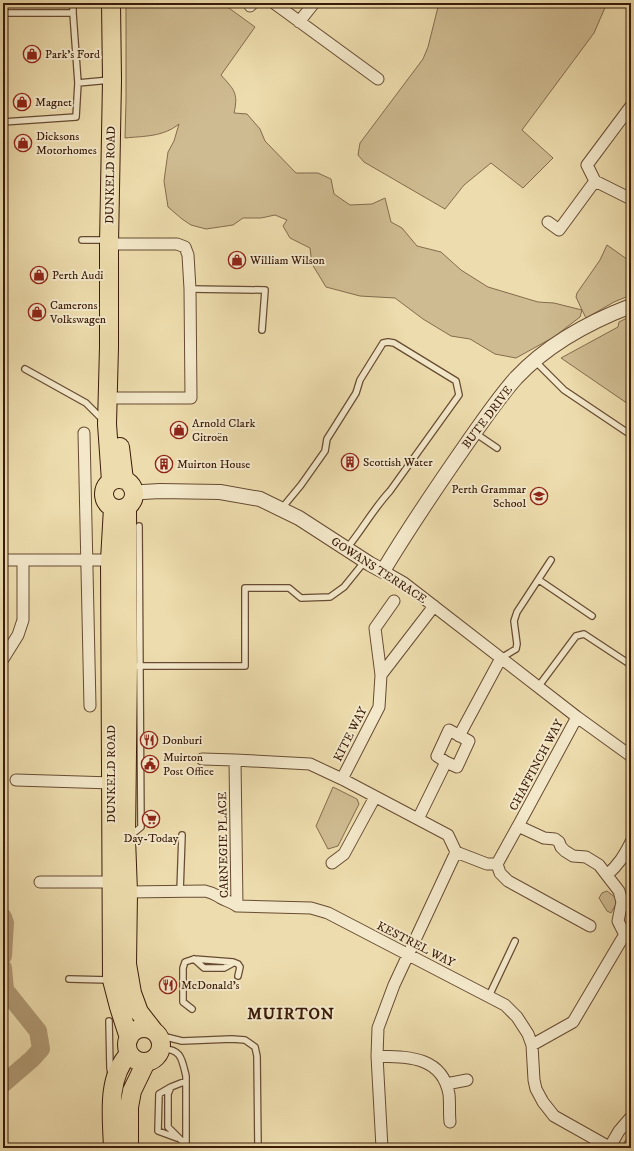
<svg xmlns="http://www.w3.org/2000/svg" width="634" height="1151" font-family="'IM FELL DW Pica',serif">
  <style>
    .green { fill: #cfbb91; stroke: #846b4d }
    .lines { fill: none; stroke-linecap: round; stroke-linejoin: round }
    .river { stroke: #b09a75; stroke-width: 18 }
    .service-casing { stroke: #674b32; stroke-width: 8 }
    .minor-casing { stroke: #674b32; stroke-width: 13 }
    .tertiary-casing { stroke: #674b32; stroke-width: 16 }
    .primary-casing { stroke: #3a1b09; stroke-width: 20 }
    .service { stroke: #f3e8ca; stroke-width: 5.5 }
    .minor { stroke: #f3e8ca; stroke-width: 11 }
    .tertiary { stroke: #f3e8ca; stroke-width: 14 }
    .primary { stroke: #eddcad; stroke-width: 18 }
    .labels { text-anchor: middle; stroke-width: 4; stroke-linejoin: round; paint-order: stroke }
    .poi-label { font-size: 12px; fill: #3a1b09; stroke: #f3e8ca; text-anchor: start }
    .street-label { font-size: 12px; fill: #3a1b09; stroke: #f3e8ca }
    .district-label { font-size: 16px; font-weight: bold; letter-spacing: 1px; fill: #3a1b09; stroke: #f3e8ca }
  </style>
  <rect width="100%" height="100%" fill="#eddcad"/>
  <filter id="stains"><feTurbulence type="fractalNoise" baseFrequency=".005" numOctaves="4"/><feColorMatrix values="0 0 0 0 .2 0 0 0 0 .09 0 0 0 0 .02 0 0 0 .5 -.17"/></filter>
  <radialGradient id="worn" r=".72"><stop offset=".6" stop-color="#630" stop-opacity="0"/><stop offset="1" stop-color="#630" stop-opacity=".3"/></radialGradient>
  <!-- green -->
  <path class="green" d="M126,3H222L255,27L221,75C233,89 239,92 234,113L247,114L260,129L265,141L296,173H318L331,179L334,194L350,205L372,204L385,198L391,222L402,228L417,246L441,252L461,270L488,287L538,302L554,303L582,310L576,297L577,293L600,260L607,245L631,262V295L614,302L586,318L582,310L580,317L554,337L516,358L495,354L470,339L451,336L423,319L395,298L360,296L326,287L312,264L310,248L290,238L283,226L287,220L275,215L261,218H243L233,225L206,229L191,225L182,219L168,207L164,181L168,152L174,141L179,124C163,137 144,136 125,138L126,101Z
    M439,3H607L594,33L522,130L553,158L523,188L491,163L464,185L445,209L364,162L358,155L360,143L423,59L428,47Z
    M631,316V406L561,358L618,327L619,322Z
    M333,787L357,799L359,804L338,846L328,849L316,826Z
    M607,891L616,898V904L611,913L607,911L599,898L602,893Z"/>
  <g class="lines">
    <!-- river -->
    <path class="river" d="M3,917L5,923L3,956
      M3,968L5,990L38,1031L41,1049L32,1059L3,1084"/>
    <defs>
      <path id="service" d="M73,13V3
        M78,83L110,80
        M3,122L76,117L78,83L73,13H4
        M82,240H106
        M190,289L265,290L262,330
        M537,360L539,365L564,390L631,435
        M25,369L86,403L103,420
        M475,433L497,448
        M282,508L301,485L325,451L327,439L356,393L360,380L383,343L388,342L394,343L456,381L459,395L390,491C374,508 362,530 347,548
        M539,580L592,616
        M501,658L516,649L517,644L514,621L517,612L551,560
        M130,666H245V588H289L301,598L330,597L344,587L365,561
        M538,687L576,636L584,634L631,665
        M130,836L141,827L139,526
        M180,892L182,835
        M194,959L204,968H224L233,963
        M69,979L109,980
        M489,996L515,941
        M192,1009L183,1002V968L185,962L194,959L233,962L238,964L240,967L238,976
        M109,1021L110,1068L111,1074
        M158,1035L182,1041L232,1039L245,1040L255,1047L257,1056L258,1148
        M161,1049C181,1048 182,1059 186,1076V1148
        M186,1081L171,1087L168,1094V1127L186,1145
        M171,1087L159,1094L158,1131L177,1138"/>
      <path id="minor" d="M274,3L378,79
        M250,6L253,3
        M299,22L314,3
        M631,106L587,165L595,181L631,199
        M548,222L559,230L595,181
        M109,244H177L185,247L188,255L190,289L191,398H115
        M84,433L90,706
        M3,560H110
        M383,571L404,583L577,717L631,756
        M3,659L18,635L23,620V560
        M381,675L375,628L394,601
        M459,736L501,658
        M202,759L235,760
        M342,779L379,707L381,675L434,606
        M16,780L112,783
        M418,819L446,762L437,756L449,730L469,741L457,767L446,762
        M518,826L577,717
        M456,852L487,864H497
        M332,863L344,854L375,797
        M607,875C619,864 624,856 631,842
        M40,882H111
        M128,892L205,891C214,893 214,894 221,898C226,901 232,902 237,906L311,908L328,913L505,1005L517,1017L528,1034L532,1045L534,1080L536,1089L543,1102L554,1116L611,1148
        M237,906L235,760L310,764L342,779L448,835L456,852L394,985L378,1028L377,1056L382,1148
        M590,926L508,881L500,873L497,864L518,826L544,838L555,839L559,842L561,847L565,851L573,856L586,857L599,865L619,891L622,902L618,921L626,937
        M532,1045L573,1022L622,939L631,936
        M377,1056C408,1057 442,1056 449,1094C450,1103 449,1113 450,1122
        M446,1084L467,1080
        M615,1148L612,1143L619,1131L631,1117
        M628,1148L631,1143"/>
      <path id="tertiary" d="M134,494L143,492L160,491L220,492L260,499L299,518L370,564L383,571C410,526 440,482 470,439C485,418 499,397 516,378C547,345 589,322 631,306"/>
      <path id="primary" d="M111,3L112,80L109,244V347L107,424L111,481
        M120,447L124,480
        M104 494a15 15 0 1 1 30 0a15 15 0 1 1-30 0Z
        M127,507L128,666L126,838L128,892L127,964L132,993L139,1012L153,1030
        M113,508L110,560L112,980L119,1007L129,1038
        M127 1045a17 17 0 1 1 34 0a17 17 0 1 1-34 0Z
        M113,1148C112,1118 106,1078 129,1054
        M129,1148V1107L132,1091L146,1062"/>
    </defs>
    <!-- service casing -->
    <use href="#service" class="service-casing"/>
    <!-- minor casing -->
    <use href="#minor" class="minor-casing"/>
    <!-- tertiary casing -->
    <use href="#tertiary" class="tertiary-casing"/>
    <!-- primary casing -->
    <use href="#primary" class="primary-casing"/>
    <!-- service -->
    <use href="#service" class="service"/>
    <!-- minor -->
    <use href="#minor" class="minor"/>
    <!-- tertiary -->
    <use href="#tertiary" class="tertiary"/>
    <!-- primary -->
    <use href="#primary" class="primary"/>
  </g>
  <!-- icons -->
  <defs>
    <symbol id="shop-ring" viewBox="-11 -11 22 22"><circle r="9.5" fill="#f3e8ca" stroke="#8f2418" stroke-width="1.5"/><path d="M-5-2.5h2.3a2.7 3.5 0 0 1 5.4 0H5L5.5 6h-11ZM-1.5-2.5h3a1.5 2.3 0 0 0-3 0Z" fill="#8f2418"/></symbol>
    <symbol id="building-ring" viewBox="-11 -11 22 22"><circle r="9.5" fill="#f3e8ca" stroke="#8f2418" stroke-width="1.5"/><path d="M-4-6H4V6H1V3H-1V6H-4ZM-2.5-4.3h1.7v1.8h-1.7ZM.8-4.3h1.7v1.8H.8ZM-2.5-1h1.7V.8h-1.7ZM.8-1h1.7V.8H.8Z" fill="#8f2418"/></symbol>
    <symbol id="school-ring" viewBox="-11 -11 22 22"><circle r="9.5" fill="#f3e8ca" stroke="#8f2418" stroke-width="1.5"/><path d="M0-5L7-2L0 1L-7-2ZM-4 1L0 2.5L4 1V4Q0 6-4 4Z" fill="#8f2418"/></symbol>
    <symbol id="restaurant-ring" viewBox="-11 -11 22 22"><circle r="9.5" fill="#f3e8ca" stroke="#8f2418" stroke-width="1.5"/><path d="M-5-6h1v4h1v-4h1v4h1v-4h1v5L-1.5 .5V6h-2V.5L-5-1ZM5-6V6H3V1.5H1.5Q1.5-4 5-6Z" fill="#8f2418"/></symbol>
    <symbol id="civic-ring" viewBox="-11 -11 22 22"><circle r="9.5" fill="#f3e8ca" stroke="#8f2418" stroke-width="1.5"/><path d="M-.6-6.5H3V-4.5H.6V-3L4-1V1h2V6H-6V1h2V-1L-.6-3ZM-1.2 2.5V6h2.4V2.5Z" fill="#8f2418"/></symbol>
    <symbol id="supermarket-ring" viewBox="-11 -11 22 22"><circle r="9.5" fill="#f3e8ca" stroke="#8f2418" stroke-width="1.5"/><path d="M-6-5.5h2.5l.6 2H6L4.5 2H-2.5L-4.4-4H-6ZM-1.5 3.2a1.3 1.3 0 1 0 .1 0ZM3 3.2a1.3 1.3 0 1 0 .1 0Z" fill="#8f2418"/></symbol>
  </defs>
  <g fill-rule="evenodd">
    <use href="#shop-ring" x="22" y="44" width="20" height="20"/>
    <use href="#shop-ring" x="12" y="92" width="20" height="20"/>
    <use href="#shop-ring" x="13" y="133" width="20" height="20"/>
    <use href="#shop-ring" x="227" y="250" width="20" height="20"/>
    <use href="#shop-ring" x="29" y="265" width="20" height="20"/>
    <use href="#shop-ring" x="27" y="302" width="20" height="20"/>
    <use href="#shop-ring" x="169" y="420" width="20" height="20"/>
    <use href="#building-ring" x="340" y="452" width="20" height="20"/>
    <use href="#building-ring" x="154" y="454" width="20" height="20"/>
    <use href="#school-ring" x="529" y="486" width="20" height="20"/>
    <use href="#restaurant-ring" x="139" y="730" width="20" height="20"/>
    <use href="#civic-ring" x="140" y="754" width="20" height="20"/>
    <use href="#supermarket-ring" x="141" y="809" width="20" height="20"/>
    <use href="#restaurant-ring" x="158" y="975" width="20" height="20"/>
  </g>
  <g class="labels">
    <!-- poi labels -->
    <g class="poi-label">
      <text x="45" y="58">Park's Ford</text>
      <text x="35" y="106">Magnet</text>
      <text x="36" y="140">Dicksons<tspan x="36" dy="14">Motorhomes</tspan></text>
      <text x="250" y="264">William Wilson</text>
      <text x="52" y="279">Perth Audi</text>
      <text x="50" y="309">Camerons<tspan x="50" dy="14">Volkswagen</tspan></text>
      <text x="192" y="427">Arnold Clark<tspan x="192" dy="14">Citroën</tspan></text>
      <text x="363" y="466">Scottish Water</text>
      <text x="177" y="468">Muirton House</text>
      <text x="526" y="493" text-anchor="end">Perth Grammar<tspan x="526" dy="14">School</tspan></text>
      <text x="162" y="744">Donburi</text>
      <text x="163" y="761">Muirton<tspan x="163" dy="14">Post Office</tspan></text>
      <text x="151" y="842" text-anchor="middle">Day-Today</text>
      <text x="181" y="989">McDonald's</text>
    </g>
    <!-- street labels -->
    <g class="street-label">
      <text transform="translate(110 175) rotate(-89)" y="4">DUNKELD ROAD</text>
      <text transform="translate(487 417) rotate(-53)" y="4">BUTE DRIVE</text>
      <text transform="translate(379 570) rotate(33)" y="4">GOWANS TERRACE</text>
      <text transform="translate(350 734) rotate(-63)" y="4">KITE WAY</text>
      <text transform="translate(536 765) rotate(-62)" y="4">CHAFFINCH WAY</text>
      <text transform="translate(111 774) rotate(-90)" y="4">DUNKELD ROAD</text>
      <text transform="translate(223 845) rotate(-91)" y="4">CARNEGIE PLACE</text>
      <text transform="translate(416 944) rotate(27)" y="4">KESTREL WAY</text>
    </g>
    <!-- district labels -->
    <g class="district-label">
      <text x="291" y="1019">MUIRTON</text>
    </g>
  </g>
  <!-- margin -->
  <rect width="634" height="1151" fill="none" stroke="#eddcad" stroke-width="16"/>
  <rect x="4" y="4" width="626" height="1143" fill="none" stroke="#3a1b09" stroke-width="2"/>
  <rect x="8" y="8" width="618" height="1135" fill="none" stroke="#3a1b09"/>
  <rect width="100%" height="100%" filter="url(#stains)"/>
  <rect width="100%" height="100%" fill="url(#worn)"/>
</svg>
